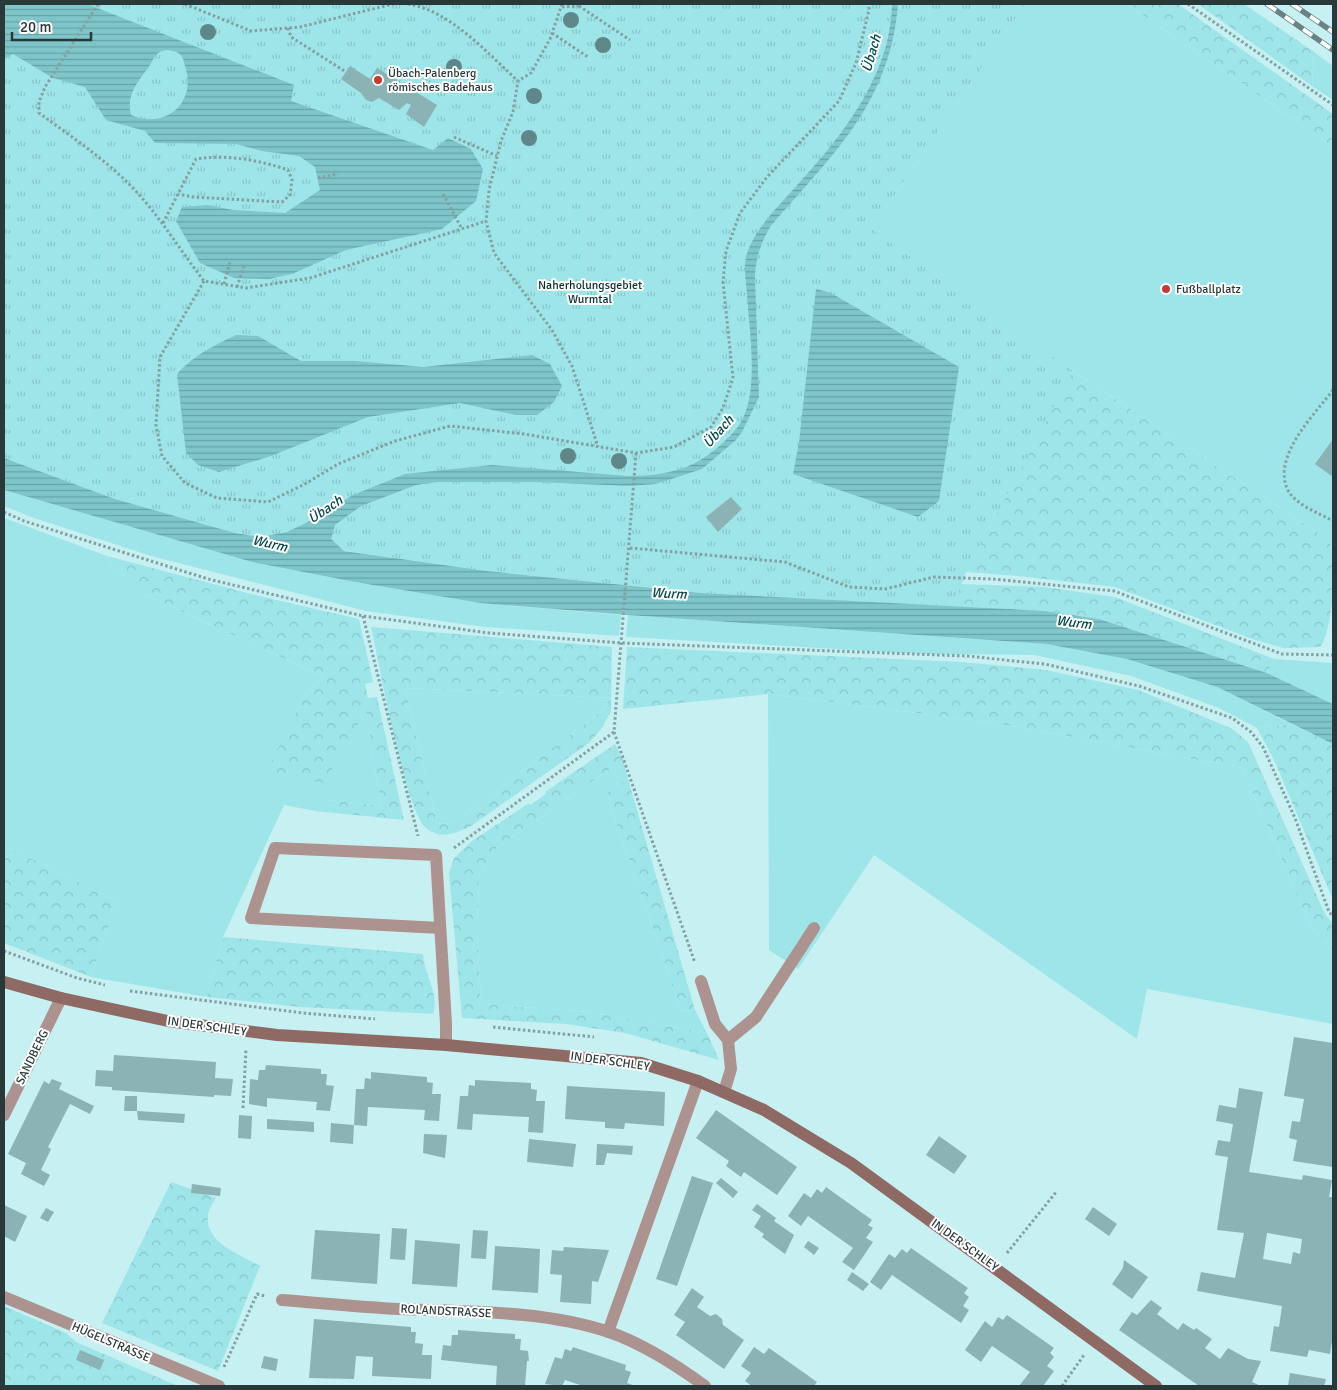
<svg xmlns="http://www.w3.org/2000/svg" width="1337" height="1390" font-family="Signika,sans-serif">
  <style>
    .green { fill: #9ee5ea }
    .forest { fill: url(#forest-crowns); fill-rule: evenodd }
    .park { fill: url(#park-tufts) }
    .water { fill: url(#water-rules); fill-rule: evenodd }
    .building { fill: #8bb2b5; fill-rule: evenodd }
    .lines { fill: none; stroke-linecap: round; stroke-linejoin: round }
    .path { stroke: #83a1a2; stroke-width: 3; stroke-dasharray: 2.5 2.5; stroke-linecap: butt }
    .lane { stroke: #ad938f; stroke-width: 12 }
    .street { stroke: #ad938f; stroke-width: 12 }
    .secondary { stroke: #8f6a65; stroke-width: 12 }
    .rail-casing { stroke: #698384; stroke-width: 5.5 }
    .rail { stroke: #fff; stroke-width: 4; stroke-dasharray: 11; stroke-linecap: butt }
    .tree { fill: #5f8688 }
    .poi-dot { fill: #c83b32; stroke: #fff; stroke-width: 2 }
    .labels { text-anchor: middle; stroke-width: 4; stroke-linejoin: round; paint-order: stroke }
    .poi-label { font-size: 12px; fill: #29393a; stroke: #fff; text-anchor: start }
    .park-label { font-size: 12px; fill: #0a2f32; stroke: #fff }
    .street-label { font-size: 12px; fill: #29393a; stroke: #fff }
    .water-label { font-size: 14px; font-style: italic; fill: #04494d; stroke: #fff }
  </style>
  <defs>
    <pattern id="forest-crowns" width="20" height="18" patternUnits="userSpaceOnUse" patternTransform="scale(1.25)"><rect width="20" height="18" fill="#9ee5ea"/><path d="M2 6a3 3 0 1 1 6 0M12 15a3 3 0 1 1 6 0" fill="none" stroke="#88c5c9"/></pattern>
    <pattern id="park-tufts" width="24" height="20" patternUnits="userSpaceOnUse" patternTransform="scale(1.25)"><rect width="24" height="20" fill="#9ee5ea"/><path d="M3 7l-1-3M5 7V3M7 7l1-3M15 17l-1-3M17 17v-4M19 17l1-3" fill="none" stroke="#88c5c9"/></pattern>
    <pattern id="water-rules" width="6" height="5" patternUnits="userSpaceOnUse" patternTransform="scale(1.25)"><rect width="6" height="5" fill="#7fc6cb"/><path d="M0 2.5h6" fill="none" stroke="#68a2a6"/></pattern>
  </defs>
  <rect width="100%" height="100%" fill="#c7f0f2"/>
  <!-- green -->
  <path class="green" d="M1025,4H1127L1333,147V550L1327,539L1073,371L871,230Z
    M1314,52L1333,66V100L1312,86Z
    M4,490L252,562L355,582L480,603L621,615L619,636L485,627L366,611L151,556L31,517L4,506Z
    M4,518L107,556L112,567L144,594L324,677L303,698L366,710L381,806L330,800L315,811L284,805L223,937L207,997L91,977L117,901L4,845Z
    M628,615L1046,644L1128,659L1217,687L1291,724L1257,728L1219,708L1131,676L1034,655L926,654L626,637Z
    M1274,659L1333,663V704L1267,673Z
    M405,688L610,698L602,711L453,823L437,824Z
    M768,694L995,723L1242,768L1311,927L1333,951V1024L1147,989L1137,1039L874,855L798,969L769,950Z
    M623,760L628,779L606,793L681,1011L695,1010L707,1033L592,1012L481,1004L477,925L479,875L494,850Z"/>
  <!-- forest -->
  <path class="forest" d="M1025,4L871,230L1073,371L1327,539C1329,542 1331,545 1333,549C1337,565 1332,634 1320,647L1283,648L1255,640L1115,587L1018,576L966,572L835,250Z
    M1127,4H1178L1333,114V147Z
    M1198,4H1244L1314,52L1312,86Z
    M107,556L251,594L359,619L373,682L365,684L368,698L377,697L404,820L315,811L330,800L381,806L366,711L324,783L265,775L303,698L324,677L144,594L112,567Z
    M961,584L1044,587L1115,597L1274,659L1267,673L1099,619L1045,611L702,593Z
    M371,627L612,647L611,712L601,729L589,743L471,826C455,834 439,840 425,827C406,811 378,659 371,627ZM405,688L610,698L602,711L453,823L437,824Z
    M627,647L961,662L1046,670L1138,690L1231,728L1248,742L1324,912L1333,924V951L1311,927L1242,768L995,723L768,694L623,709Z
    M1291,724L1333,744V900L1275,762L1257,728Z
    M615,744L623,760L494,850L479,875L477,925L481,1004L592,1012L707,1033L719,1060L625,1033L566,1024L462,1018L449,873L454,858L472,841L529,803L530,805L546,794L545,792Z
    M628,779L695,1010L681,1011L606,793Z
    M4,845L117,901L91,977L4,943Z
    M223,937L423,954C424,975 440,994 433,1014L300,1007L207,997Z
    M171,1182L216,1198C213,1203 208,1210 208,1216C205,1243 241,1255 260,1266L218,1371L102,1323Z
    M4,1306L66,1333L76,1342L178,1386H4Z"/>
  <!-- park -->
  <path class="park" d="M4,4H1025L871,229L1073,371L966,572L953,606L702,593L487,571L332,549L235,533L115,499L4,458Z"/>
  <!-- water -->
  <path class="water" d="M4,4H87L294,85L291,101L433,150L448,138L471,149L483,169L476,201L442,229L346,250L292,274L269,279L234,278L200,263L176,221L182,207L207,205L233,210L285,213L320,190L315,167L299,156L262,151L236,144L155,143L145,131L106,120L85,87L53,78L13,54L4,59ZM167,50C170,51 176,51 178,53C183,55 184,62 185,66C197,103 166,130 131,115C126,95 137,83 148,68C155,58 154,52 167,50Z
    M892,4H898C890,104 832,155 770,227C761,243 756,257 755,276L759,397L742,432L735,441L702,469L656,484L628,486L535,482H437L416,485L361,506L335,525L331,539L344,551L487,571L702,593L1045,611L1099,619L1267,673L1333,704V744L1217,687L1127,659L1046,644L628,615L480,603L355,582L252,562L4,490V458L115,499L235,533L261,537L287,532L308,522L353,495L405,474L492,465L628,476C676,476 705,465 737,428C761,398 749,331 747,295C746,283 743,265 747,253C757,226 779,206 798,184C843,135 891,74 892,4Z
    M816,289L831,293L959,367L939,501L918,517L793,474L799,442Z
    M236,335L258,336L301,361H356L423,367L532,355L550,364L562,386L554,402L537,415H516L460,403L368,417L271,456L219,472L198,465L186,453L177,374C194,355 213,346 236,335Z"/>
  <!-- building -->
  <path class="building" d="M350,66L370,79L377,68L437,105L424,127L406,114L411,105L407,103L399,110L379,98L372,102L366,100L361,93L341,79Z
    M1333,439V477L1315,464Z
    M731,497L742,509L718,532L706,517Z
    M1294,1037L1333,1043V1167L1293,1161L1297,1140L1289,1138L1292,1121L1300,1122L1304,1099L1284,1096Z
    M114,1055L216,1062L215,1078L233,1079L231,1096L214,1095V1097L112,1090V1087L95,1086L96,1070L113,1071Z
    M266,1065L321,1069V1074H327L326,1085L334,1086L330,1111L316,1110L317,1102L267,1098V1107L249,1104L250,1079L258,1080L259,1070H265Z
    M371,1072L427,1077V1082L433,1083L432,1094H441L439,1121L424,1120L425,1110L368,1107L367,1126L354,1125L356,1089H364L365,1078L371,1079Z
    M52,1079L62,1083L59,1089L94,1106L90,1114L70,1104L48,1147L51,1149L41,1170L50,1175L44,1186L21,1174L26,1163L8,1154L44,1081L49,1084Z
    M475,1080L531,1083V1089L537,1090L536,1101H545L543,1133L528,1132L529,1117L473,1114L472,1130L457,1129L460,1096H468L469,1085L475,1086Z
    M567,1086L665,1092L664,1126L625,1123L624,1129L605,1128V1122L565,1119Z
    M1239,1088L1263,1092L1249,1172L1302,1180L1303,1175L1332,1180L1329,1197H1333V1335L1330,1354L1309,1350L1307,1357L1270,1351L1274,1326L1279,1327L1282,1306L1197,1291L1201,1272L1235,1278L1244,1233L1217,1230L1228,1157L1215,1155L1218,1140L1230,1142L1233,1124L1216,1121L1219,1105L1236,1108ZM1267,1233L1302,1239L1300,1254L1293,1252L1291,1264L1263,1259Z
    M125,1096H137V1111H124Z
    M716,1110L797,1167L777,1195L744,1172L741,1177L726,1166L729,1161L696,1138Z
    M137,1111L185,1114L184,1123L138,1120Z
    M239,1115L252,1116L251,1139L238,1138Z
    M267,1119L314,1122V1132L267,1129Z
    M331,1123L354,1125L353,1144L330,1142Z
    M424,1134L447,1135L445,1158L423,1153Z
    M939,1136L967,1156L954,1174L926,1155Z
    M529,1139L576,1144L573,1167L527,1162Z
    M597,1144L633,1146L632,1155L607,1153L604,1165H596Z
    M692,1176L713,1183L677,1286L656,1279Z
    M721,1178L738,1192L733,1198L716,1183Z
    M192,1184L221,1188L220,1196L191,1193Z
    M826,1187L872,1220L868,1225L873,1228L866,1238L873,1242L854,1270L842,1262L853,1248L808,1216L801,1226L788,1216L804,1193L811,1198L817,1189L822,1193Z
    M757,1204L776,1218L774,1221L794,1235L785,1254L762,1237L764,1234L754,1227L761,1216L752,1210Z
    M4,1205L27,1216L15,1242L4,1236Z
    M1093,1207L1117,1224L1109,1236L1085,1219Z
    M46,1208L54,1212L48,1222L40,1218Z
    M392,1228L407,1229L405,1260L390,1259Z
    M315,1230L380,1234L377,1284L311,1279Z
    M473,1230L488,1231L486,1259L471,1258Z
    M415,1240L460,1244L457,1287L412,1284Z
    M808,1241L819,1248L814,1255L804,1247Z
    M495,1246L540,1249L538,1293L492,1290Z
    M564,1247L609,1250L598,1282L592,1281L591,1304L560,1302L562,1275L550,1274L552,1250L563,1251Z
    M911,1248L968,1288L964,1293L969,1297L963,1306L969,1310L961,1323L892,1275L881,1290L870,1282L889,1254L895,1258L902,1249L907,1253Z
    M1124,1260L1148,1277L1132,1299L1112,1284L1123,1268Z
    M852,1272L869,1284L863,1291L847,1280Z
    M692,1288L704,1297L697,1307L710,1316L716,1314L722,1319L723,1325L744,1340L724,1369L676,1335L685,1322L674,1315Z
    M1151,1300L1162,1308L1157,1314L1178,1330L1183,1323L1194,1330L1196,1328L1212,1339L1205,1348L1220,1359L1228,1348L1248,1359L1261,1361L1252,1382L1261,1386H1199L1119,1330L1132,1312L1137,1315Z
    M1007,1315L1054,1348L1050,1353L1054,1357L1047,1366L1054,1371L1043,1386H1019L1030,1372L992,1346L981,1362L965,1350L985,1321L992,1327L998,1317L1003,1320Z
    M314,1319L411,1327V1332H416L415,1343L423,1344L422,1355H432L431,1379L372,1376L373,1357L356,1356L354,1379L309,1378Z
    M458,1330L515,1334V1339H521L520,1350L528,1351L529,1361H527L525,1386L496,1385L497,1366L441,1360L443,1345L451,1346L452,1335H458Z
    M573,1347L626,1365L625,1370L631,1372L627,1383L636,1386H583L565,1380L562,1386L545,1384L555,1357L562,1359L565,1349L571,1351Z
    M754,1347L764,1354L769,1348L817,1382L814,1386H752L745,1381L751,1373L741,1366Z
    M80,1350L104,1360L100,1370L76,1360Z
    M264,1356L278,1359L276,1371L261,1368Z
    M1290,1373L1326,1379L1324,1386H1288Z"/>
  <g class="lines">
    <!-- path -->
    <path class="path" d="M98,4L45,87L39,102V113C69,135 102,157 129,184C158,213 179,249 204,281L246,288L310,278L486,221
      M185,4L251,31L300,27L393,4
      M408,4C451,11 487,53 518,81
      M562,4L550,39L531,73L518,81L513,112L501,141L489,190L486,221L494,253L552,330L572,366L598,447
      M1188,4L1333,105
      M579,6L630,40
      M562,7L579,6L580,4
      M288,28L291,37L346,72
      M552,33L588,57
      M454,137L497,156
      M318,178L338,174
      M443,194L462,229
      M163,223L196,159C226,154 259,160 288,170L292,180L290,195L282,202L193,197L178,194
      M204,281L160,357L156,425L162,456L185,483L217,498L268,502L305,484L338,464L395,441L450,426L524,434L636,453L674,447L711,427L723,408L733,378L723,282L726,251L740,213L767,177L839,101L856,63L869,10V4
      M224,284L230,262
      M237,287L244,266
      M1333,390C1315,414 1273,455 1287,488C1293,504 1319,513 1333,521
      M4,512L24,521L208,579L363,616L489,633L622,643L966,656L1045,664L1139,686L1232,718L1251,732L1263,747L1295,818L1329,912L1333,916
      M630,548L785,562L849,587L885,589L934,577L992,579L1114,591L1282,654L1333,655
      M363,616L418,836
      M614,732L695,963
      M454,848L614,732L636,453
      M4,951L77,978L105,985
      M130,991L303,1013L375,1019
      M493,1027L594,1037
      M243,1108L246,1049
      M1007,1253L1057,1191
      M224,1367L257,1294L265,1296
      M1062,1386L1084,1355"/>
    <!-- lane -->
    <path class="lane" d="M440,928L251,918L275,848L436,855L446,1024V1045
      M701,981L715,1024L728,1040L731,1069L724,1092
      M728,1040L756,1017L814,928"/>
    <!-- street -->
    <path class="street" d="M4,1115L61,998
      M4,1297L219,1386
      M282,1300C321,1303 360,1307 399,1309C469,1312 543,1310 609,1332C644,1344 676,1365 705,1386
      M608,1332L698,1081"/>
    <!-- secondary -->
    <path class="secondary" d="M4,982L61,998L168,1021L277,1035L446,1045L641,1063L698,1081L764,1110L851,1163L1156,1386"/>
    <defs>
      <path id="rail" d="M1267,4L1333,50
        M1292,4L1333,32"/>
    </defs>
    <!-- rail casing -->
    <use href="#rail" class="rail-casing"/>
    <!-- rail -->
    <use href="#rail" class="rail"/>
  </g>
  <!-- trees -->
  <g class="tree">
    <circle cx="571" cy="20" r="8"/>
    <circle cx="208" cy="32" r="8"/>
    <circle cx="603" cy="45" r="8"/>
    <circle cx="454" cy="67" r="8"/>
    <circle cx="534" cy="96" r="8"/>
    <circle cx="529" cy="138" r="8"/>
    <circle cx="568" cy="456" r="8"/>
    <circle cx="619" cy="461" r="8"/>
  </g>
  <!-- markers -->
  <g class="poi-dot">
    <circle cx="378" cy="80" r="5"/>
    <circle cx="1166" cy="289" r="5"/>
  </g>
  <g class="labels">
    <!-- poi labels -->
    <g class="poi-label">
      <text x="388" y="77">Übach-Palenberg<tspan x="388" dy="14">römisches Badehaus</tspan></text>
      <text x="1176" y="293">Fußballplatz</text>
    </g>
    <!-- park labels -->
    <g class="park-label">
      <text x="590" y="289">Naherholungsgebiet<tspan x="590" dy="14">Wurmtal</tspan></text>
    </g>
    <!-- street labels -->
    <g class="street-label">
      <text transform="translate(207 1026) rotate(8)" y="4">IN DER SCHLEY</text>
      <text transform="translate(32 1057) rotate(-64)" y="4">SANDBERG</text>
      <text transform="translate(610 1061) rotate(8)" y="4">IN DER SCHLEY</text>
      <text transform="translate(965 1245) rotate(36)" y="4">IN DER SCHLEY</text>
      <text transform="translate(446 1311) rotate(3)" y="4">ROLANDSTRASSE</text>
      <text transform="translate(111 1342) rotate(23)" y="4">HÜGELSTRASSE</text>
    </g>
    <!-- water labels -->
    <g class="water-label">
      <text transform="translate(871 53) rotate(-74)" y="5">Übach</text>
      <text transform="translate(718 431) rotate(-48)" y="5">Übach</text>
      <text transform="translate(325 509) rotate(-34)" y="5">Übach</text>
      <text transform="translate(270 543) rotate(13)" y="5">Wurm</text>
      <text transform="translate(669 593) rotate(3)" y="5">Wurm</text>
      <text transform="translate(1074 622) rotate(7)" y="5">Wurm</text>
    </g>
  </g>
  <!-- border -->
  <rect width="1337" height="1390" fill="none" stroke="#29393a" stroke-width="10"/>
  <!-- scale -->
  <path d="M12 32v8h79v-8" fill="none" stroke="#29393a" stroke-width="2.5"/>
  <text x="20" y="32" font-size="15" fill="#29393a" stroke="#ffffff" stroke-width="4" paint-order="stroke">20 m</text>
</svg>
